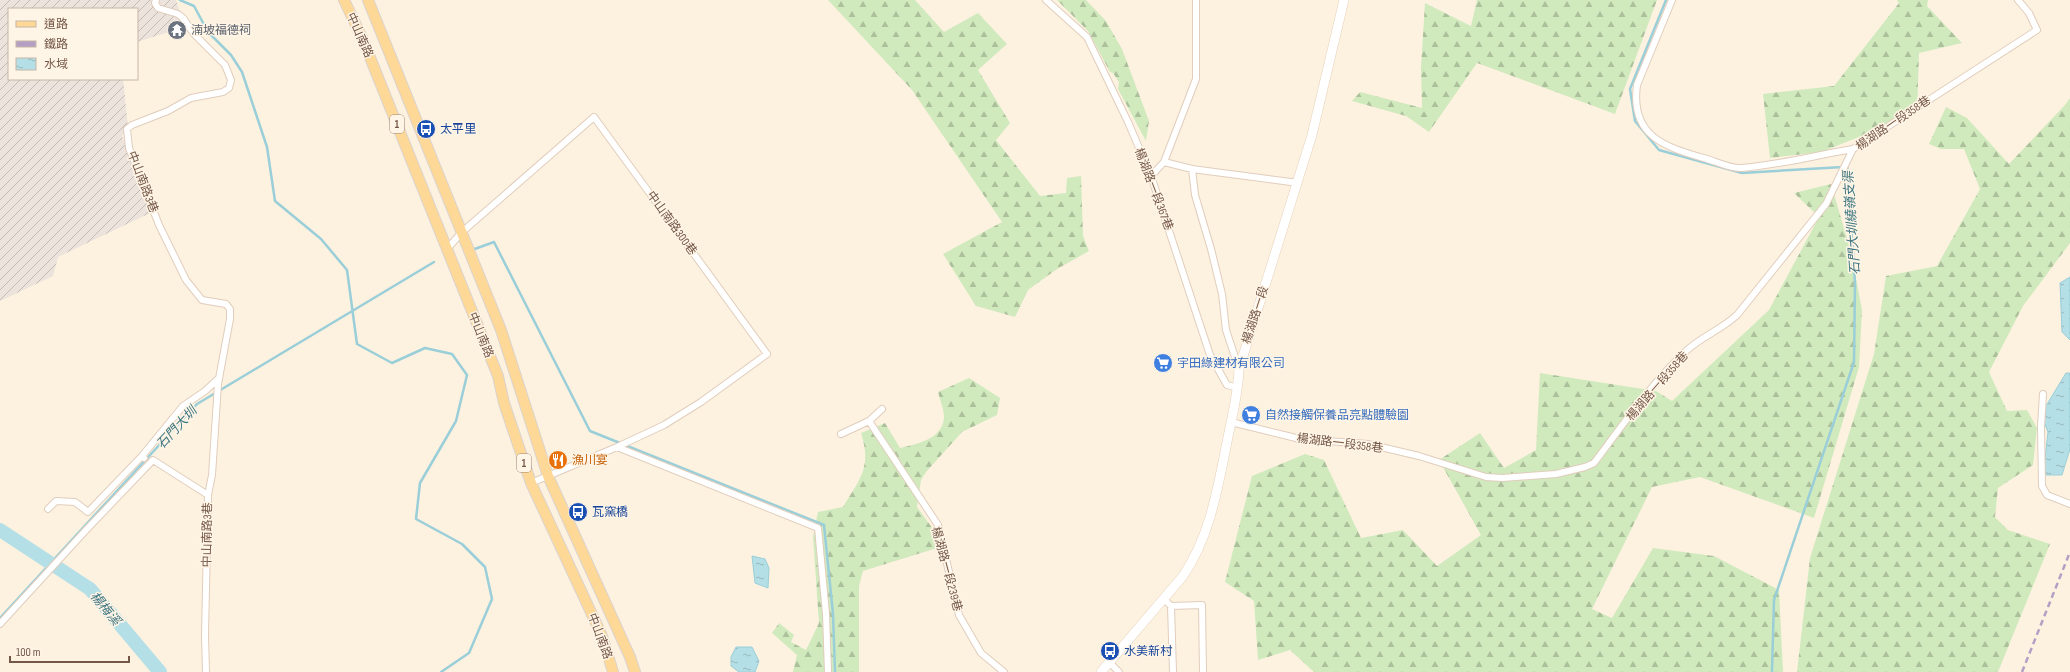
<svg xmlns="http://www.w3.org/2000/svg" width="2070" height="672" font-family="'Sofia Sans Condensed','Noto Sans TC',sans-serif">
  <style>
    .industrial { fill: url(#industrial-furrows) }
    .forest { fill: url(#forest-firs) }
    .water { fill: url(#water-ripples); stroke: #9aced8 }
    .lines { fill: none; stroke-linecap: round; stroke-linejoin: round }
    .stream { stroke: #9aced8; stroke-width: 2.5 }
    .river { stroke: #b4dfe6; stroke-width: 14 }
    .street-casing { stroke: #e1cdbc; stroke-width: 8 }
    .secondary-casing { stroke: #e8d1bb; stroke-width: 10 }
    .primary-casing { stroke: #dbd3cf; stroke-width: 12 }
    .street { stroke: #fff; stroke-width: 6 }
    .secondary { stroke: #fff; stroke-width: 9 }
    .primary { stroke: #fed896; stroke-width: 10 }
    .rail { stroke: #b49fc5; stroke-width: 2.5; stroke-dasharray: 6 4; stroke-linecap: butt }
    .labels { text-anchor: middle; stroke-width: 3; stroke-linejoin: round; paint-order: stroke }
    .shield { fill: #fff5e6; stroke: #9e8677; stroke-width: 1 }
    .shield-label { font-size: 11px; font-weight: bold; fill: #745747 }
    .worship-label { font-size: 12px; fill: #5b616d; stroke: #fff5e6; text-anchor: start }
    .street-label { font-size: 12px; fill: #745747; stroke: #fff5e6 }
    .transit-label { font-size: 12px; fill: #164399; stroke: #fff5e6; text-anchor: start }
    .shop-label { font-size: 12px; fill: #366cbe; stroke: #fff5e6; text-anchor: start }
    .food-label { font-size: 12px; fill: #c56008; stroke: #fff5e6; text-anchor: start }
    .water-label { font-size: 13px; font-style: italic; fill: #3d7581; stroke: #fff5e6 }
  </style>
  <defs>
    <pattern id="industrial-furrows" width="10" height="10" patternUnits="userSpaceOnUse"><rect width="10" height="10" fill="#ebe3dc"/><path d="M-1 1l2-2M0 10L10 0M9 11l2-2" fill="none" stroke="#c3bbb4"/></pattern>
    <pattern id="forest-firs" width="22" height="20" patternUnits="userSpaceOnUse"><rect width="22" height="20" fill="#d0eabe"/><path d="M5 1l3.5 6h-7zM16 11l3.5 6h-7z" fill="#adc09c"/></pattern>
    <pattern id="water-ripples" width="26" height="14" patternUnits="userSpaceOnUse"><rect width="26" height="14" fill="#b4dfe6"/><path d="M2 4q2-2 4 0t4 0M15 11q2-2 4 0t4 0" fill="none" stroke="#97b8bc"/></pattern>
  </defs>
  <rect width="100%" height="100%" fill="#fdf2e0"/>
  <!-- industrial -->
  <path class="industrial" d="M0,0H176L182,19L175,30L137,42V9H9V79H123L128,127L122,136L150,213L58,257L53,276L0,301Z"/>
  <!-- forest -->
  <path class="forest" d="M828,0H915L944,32L978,13L1007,44L978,70L1010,123L996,140L1040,196L1066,193L1067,178L1081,176L1083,236L1089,251L1057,269L1028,290L1015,317L976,306L943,254L1002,222L912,90Z
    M1057,0H1086L1106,21L1122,49L1149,121L1146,141L1118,89L1119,82L1113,73L1110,72L1088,31Z
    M1477,0H1657L1615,114L1477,63L1429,132L1406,116L1352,101L1360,92L1422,108L1421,67L1425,3L1471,26Z
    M1897,0H1928L1927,6L1962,43L1919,53L1917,114L1821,152L1770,158L1763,94L1834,86L1899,3Z
    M2070,98V243L2023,306L1989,372L2007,411L2027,410L2037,428L2033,465L1998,488L1995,517L2008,530L2050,544L1998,672H1797L1810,558L1874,354L1886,276L1937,266L1980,189L1964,149H1941L1929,144L1946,107L1967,118L2009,164L2065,105Z
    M1831,184L1851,252L1862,310L1859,367L1814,518L1700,477L1652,487L1592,609L1612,618L1653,548L1714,556L1779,590L1783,672H1314L1290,650L1258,660L1254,601L1225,582L1252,476L1305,454L1324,460L1361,538L1403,530L1437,566L1481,535L1439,460L1480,433L1504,468L1536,450L1540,373L1656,391L1672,401L1769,310L1819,217L1794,193Z
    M969,378L1000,398L997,415L962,432L926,472L921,480L917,507L933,529L937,548L863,571L859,586V672H793L797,655L772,633L779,623L794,635L791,642L806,650L819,623L813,537L818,512L843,507C860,479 872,467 861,433L885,423L900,448C917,444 943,439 944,417C944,410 940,400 938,392Z"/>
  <!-- water -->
  <path class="water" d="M2070,277V340L2062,332L2060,283Z
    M2066,373H2070V449L2062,475H2043L2048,432L2041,414Z
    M752,556L765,559L769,568L768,588L755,583Z
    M736,647H752L759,661L755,672H739L731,666V657Z"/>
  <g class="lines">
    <!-- stream -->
    <path class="stream" d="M180,0L194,6L208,32L231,55L242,72L267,147L275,201L321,239L347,270L357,344L392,363L425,348L452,354L467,375L456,421L420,483L416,519L462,544L485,567L492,599L469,653L441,672
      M1666,0L1630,89L1635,121L1659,150L1742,173L1843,167
      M472,250L494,242L590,431L824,525L833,614L835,672
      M0,618L197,404L434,262
      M1772,672L1774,600L1854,362L1855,283L1847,164"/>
    <!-- river -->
    <path class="river" d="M0,530L90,589L160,672"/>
    <defs>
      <path id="street" d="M156,0L155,3L158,8L178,14L183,18L194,34L225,65L231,80L229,88L223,92L191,98L168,111L132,125L127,129L129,148L159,225L186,280L202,300L226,304L230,309V319L218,384L212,475L208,495L205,635L206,672
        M1046,0L1087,37L1128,122L1151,176L1210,355L1227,385L1238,388
        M1672,0L1637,85C1630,137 1665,147 1707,159C1717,162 1731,169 1742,168C1779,165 1817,155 1853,149
        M1164,162L1192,169L1298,183
        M1192,169L1195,195L1211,249L1222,294L1226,330L1239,369
        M1151,176L1164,162L1196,79V0
        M447,249L462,232L594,117L767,354L701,402L664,425L617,447
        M2043,394L2041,426L2042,486L2047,495L2070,504
        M869,421L938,525L959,615L981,653L1004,672
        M1231,422L1300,439L1368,444L1419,456L1486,477L1502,478L1556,474L1585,467L1594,463C1622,426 1651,384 1685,352C1700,337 1721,330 1737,315L1826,204L1853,149L2037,30L2029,13L2018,0
        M841,434L869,421L882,409
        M144,458L142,456L183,406L205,391L218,379
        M531,483L617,447L818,528L826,614L828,672
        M48,509L56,501L75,502L88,512L142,456
        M1165,600L1171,606L1202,605L1203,672
        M1171,606L1173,672
        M0,624L87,529L153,460L208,495
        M1109,662L1119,672"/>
      <path id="secondary" d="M1101,672L1183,576C1209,538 1217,492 1226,447C1231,421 1238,396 1239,369L1312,135L1344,0"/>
      <path id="primary" d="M344,0L363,40L498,376L504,403L531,483L602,636L613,672
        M368,0L501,330L548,476L630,657L635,672"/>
    </defs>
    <!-- street casing -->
    <use href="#street" class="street-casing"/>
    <!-- secondary casing -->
    <use href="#secondary" class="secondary-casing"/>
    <!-- primary casing -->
    <use href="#primary" class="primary-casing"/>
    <!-- street -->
    <use href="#street" class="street"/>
    <!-- secondary -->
    <use href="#secondary" class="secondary"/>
    <!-- primary -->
    <use href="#primary" class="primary"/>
    <!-- rail -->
    <path class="rail" d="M2022,672L2070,552"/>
  </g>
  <!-- icons -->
  <defs>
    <symbol id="temple-disc" viewBox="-11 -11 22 22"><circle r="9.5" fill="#6b7280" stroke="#fff5e6"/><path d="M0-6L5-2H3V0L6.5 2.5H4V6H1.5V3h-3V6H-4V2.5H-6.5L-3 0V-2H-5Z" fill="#fff"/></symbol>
    <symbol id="bus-disc" viewBox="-11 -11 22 22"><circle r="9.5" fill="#1a4fb4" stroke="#fff5e6"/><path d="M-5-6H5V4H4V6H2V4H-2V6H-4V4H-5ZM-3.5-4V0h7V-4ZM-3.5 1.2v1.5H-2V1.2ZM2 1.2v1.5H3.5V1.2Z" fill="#fff"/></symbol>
    <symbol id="supermarket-disc" viewBox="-11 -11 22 22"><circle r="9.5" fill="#3f7fe0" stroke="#fff5e6"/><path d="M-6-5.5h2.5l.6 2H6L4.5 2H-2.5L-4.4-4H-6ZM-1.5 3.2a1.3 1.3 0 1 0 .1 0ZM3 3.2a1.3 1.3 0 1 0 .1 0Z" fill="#fff"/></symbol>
    <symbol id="restaurant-disc" viewBox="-11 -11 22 22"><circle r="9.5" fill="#e8710a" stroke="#fff5e6"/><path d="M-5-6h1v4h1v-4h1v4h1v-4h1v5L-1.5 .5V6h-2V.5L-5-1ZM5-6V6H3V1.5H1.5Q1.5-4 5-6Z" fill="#fff"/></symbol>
  </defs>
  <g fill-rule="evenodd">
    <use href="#temple-disc" x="166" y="19" width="22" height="22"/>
    <use href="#bus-disc" x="415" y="118" width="22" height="22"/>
    <use href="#supermarket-disc" x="1152" y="352" width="22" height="22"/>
    <use href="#supermarket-disc" x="1240" y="404" width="22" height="22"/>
    <use href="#restaurant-disc" x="547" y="449" width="22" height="22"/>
    <use href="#bus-disc" x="567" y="501" width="22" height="22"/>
    <use href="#bus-disc" x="1099" y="640" width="22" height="22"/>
  </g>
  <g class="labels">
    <!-- shield labels -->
    <g class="shield">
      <rect x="390" y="115" width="14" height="18" rx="3"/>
      <rect x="517" y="454" width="14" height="18" rx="3"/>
    </g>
    <g class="shield-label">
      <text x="397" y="128">1</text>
      <text x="524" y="467">1</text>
    </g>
    <!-- worship labels -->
    <g class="worship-label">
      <text x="191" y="34">湳坡福德祠</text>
    </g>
    <!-- street labels -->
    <g class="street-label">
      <text transform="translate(360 35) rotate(66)" y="4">中山南路</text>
      <text transform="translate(1893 123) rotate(-34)" y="4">楊湖路一段358巷</text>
      <text transform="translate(143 182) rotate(69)" y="4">中山南路3巷</text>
      <text transform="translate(1154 189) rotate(69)" y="4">楊湖路一段367巷</text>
      <text transform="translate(672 223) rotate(54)" y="4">中山南路300巷</text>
      <text transform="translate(1255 315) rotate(-72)" y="4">楊湖路一段</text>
      <text transform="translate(481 335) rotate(68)" y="4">中山南路</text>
      <text transform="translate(1657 386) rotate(-49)" y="4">楊湖路一段358巷</text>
      <text transform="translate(1340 443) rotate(7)" y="4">楊湖路一段358巷</text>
      <text transform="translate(207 535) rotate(-89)" y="4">中山南路3巷</text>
      <text transform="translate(947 569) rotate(75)" y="4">楊湖路一段239巷</text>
      <text transform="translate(600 636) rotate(69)" y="4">中山南路</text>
    </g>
    <!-- transit labels -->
    <g class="transit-label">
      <text x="440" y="133">太平里</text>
      <text x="592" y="516">瓦窯橋</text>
      <text x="1124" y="655">水美新村</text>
    </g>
    <!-- shop labels -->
    <g class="shop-label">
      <text x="1177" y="367">宇田綠建材有限公司</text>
      <text x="1265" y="419">自然接觸保養品亮點體驗園</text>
    </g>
    <!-- food labels -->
    <g class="food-label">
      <text x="572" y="464">漁川宴</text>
    </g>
    <!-- water labels -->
    <g class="water-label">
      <text transform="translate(1851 223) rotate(-94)" y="5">石門大圳繞嶺支渠</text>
      <text transform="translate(176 427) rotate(-47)" y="5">石門大圳</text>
      <text transform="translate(106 608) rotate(50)" y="5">楊梅溪</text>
    </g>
  </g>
  <!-- legend -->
  <rect x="8" y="8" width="130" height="72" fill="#fff5e6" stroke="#c7b6a6"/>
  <rect x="16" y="21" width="20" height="6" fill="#fed896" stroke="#c7b6a6"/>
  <text x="44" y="28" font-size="12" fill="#745747">道路</text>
  <rect x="16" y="41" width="20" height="6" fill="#b49fc5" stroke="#c7b6a6"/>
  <text x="44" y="48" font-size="12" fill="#745747">鐵路</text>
  <rect x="16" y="58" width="20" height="12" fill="url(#water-ripples)" stroke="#c7b6a6"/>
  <text x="44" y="68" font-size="12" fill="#745747">水域</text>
  <!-- scale -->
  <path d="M10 656v6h119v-6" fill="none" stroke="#745747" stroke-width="2"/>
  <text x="16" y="656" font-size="12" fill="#745747" stroke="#fff5e6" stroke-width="3" paint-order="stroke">100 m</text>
</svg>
